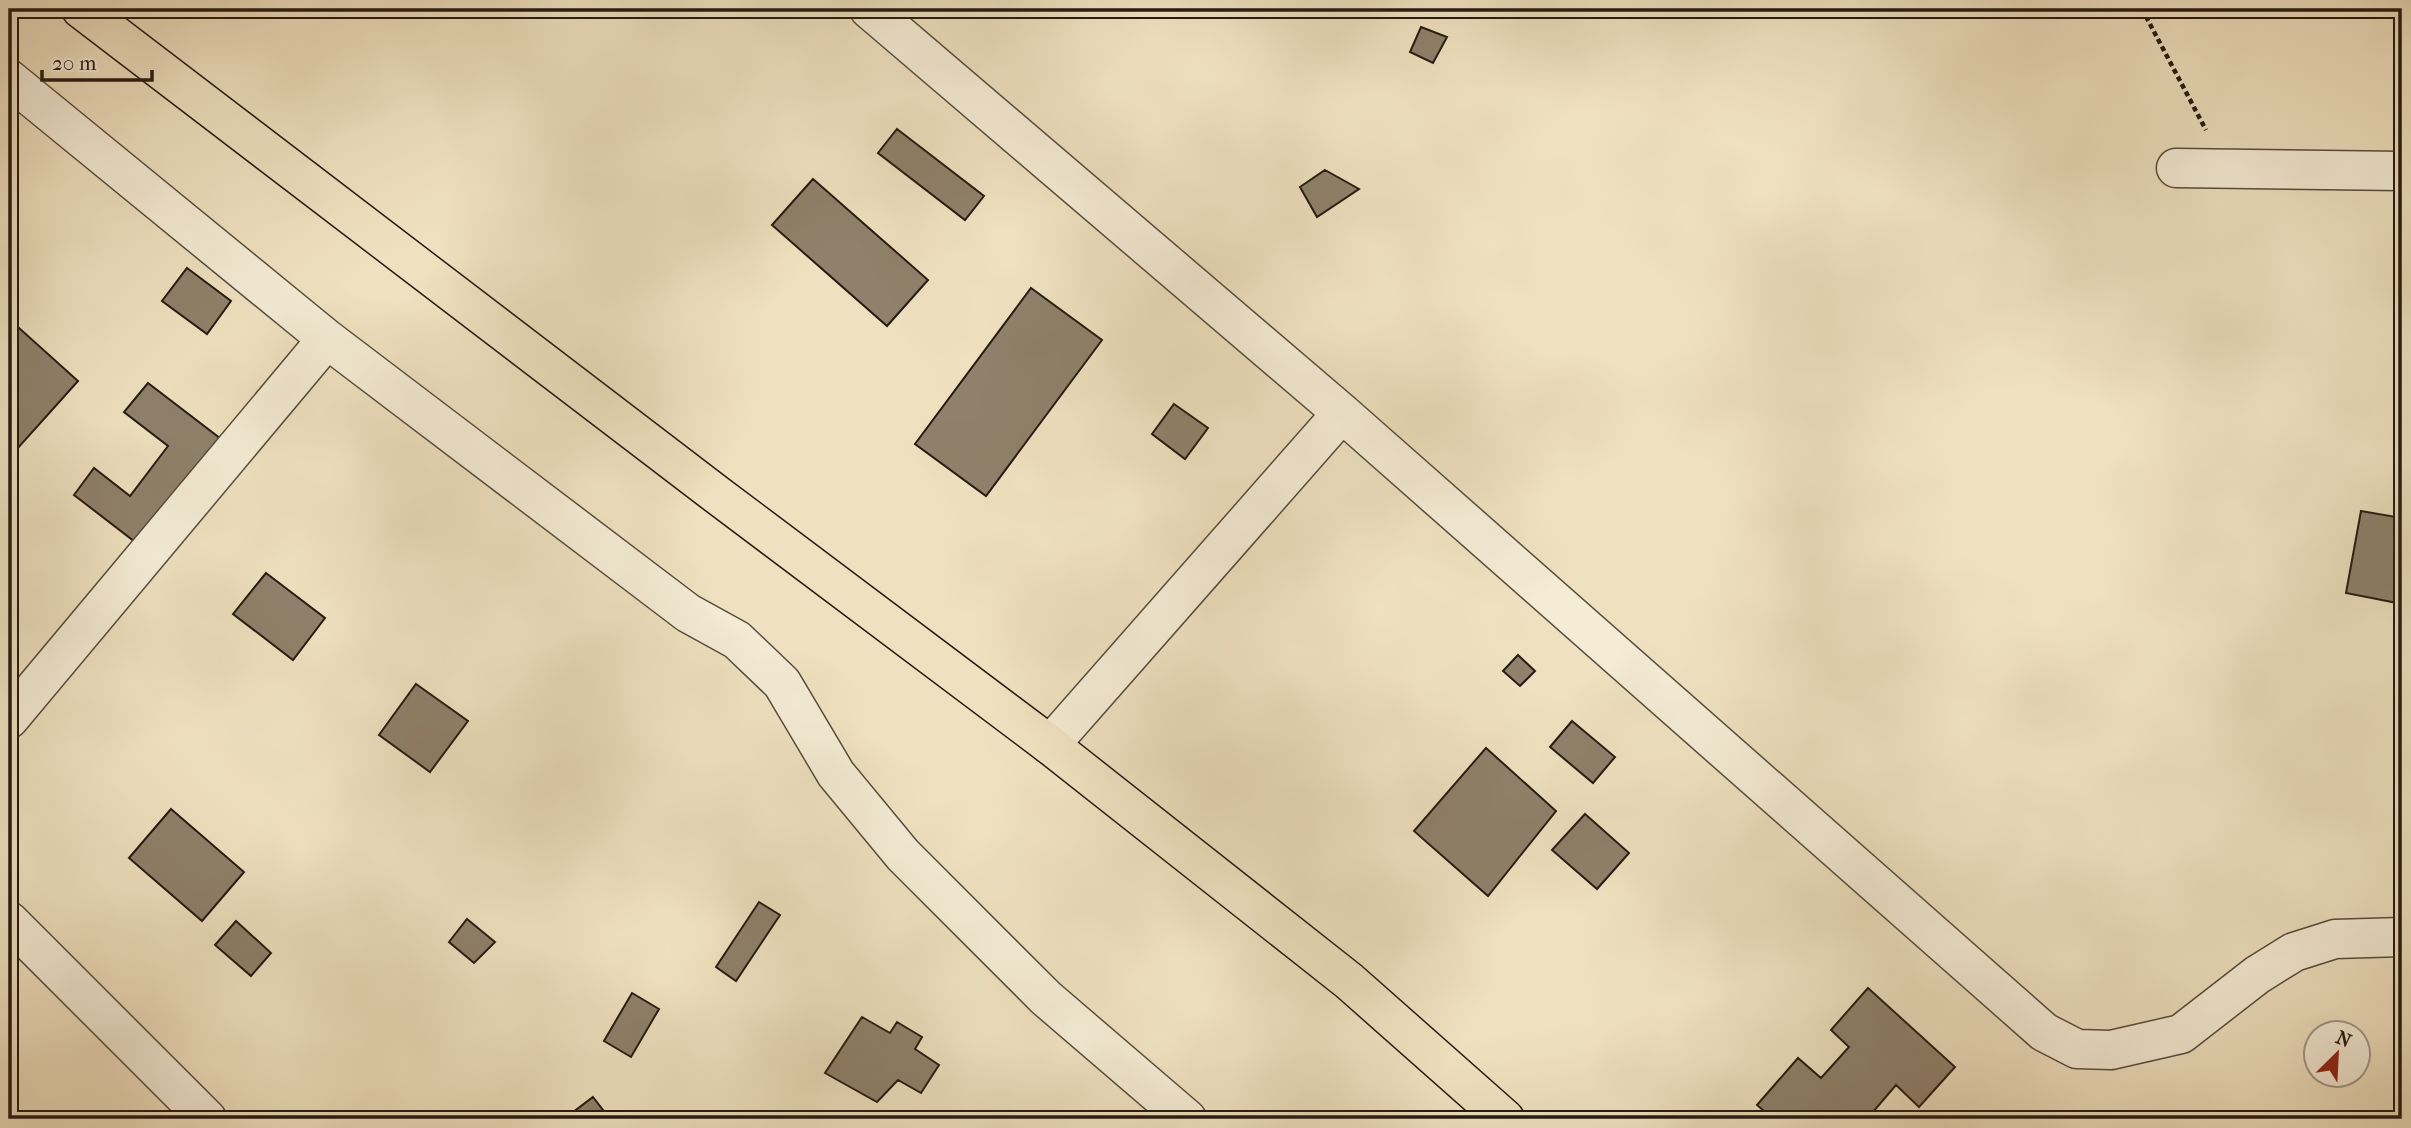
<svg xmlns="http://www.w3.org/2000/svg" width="2411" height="1128" font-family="'IM FELL French Canon',serif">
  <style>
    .building { fill: #8f816c; stroke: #261a12; stroke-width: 2 }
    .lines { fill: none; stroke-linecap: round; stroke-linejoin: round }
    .minor-casing { stroke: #584c3e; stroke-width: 41 }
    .major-casing { stroke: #261a12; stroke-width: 41 }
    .path { stroke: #261a12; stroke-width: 4.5; stroke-dasharray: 5 3.5; stroke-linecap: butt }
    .minor { stroke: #f5ecd6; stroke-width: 38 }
    .major { stroke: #efe1c0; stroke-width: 38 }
  </style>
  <rect width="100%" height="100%" fill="#efe1c0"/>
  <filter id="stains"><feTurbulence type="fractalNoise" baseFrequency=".00286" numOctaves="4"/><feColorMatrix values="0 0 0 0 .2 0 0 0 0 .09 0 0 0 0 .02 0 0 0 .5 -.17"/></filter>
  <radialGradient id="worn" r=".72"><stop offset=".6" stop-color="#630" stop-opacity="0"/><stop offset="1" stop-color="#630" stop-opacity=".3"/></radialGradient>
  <!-- building -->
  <path class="building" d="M1421,27L1447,37L1433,63L1410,52Z
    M897,129L984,196L965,220L878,153Z
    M1325,170L1359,189L1317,217L1300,187Z
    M813,179L928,280L887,326L772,225Z
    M187,268L231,301L207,334L162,301Z
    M1031,288L1102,340L986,496L915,444Z
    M9,319L78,381L9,458Z
    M148,383L221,439L139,545L74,495L94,468L130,496L168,446L124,412Z
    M1174,404L1208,428L1185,459L1152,434Z
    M2361,511L2402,518V604L2346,593Z
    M266,573L325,618L293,660L233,614Z
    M1518,655L1535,671L1520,686L1503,671Z
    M416,684L468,721L430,772L379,735Z
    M1572,721L1615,757L1593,783L1550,747Z
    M1486,748L1556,811L1488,896L1414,831Z
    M171,809L244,872L202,921L129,858Z
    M1585,814L1629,853L1597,889L1552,850Z
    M759,902L780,915L736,981L716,967Z
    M467,919L495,942L474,963L449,942Z
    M236,921L271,953L251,976L215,945Z
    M1868,988L1955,1067L1919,1107L1896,1085L1867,1119H1773L1757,1105L1798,1058L1821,1078L1849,1047L1831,1030Z
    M632,993L659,1009L631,1057L604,1041Z
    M862,1017L890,1033L897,1022L922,1037L915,1049L939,1065L921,1093L898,1080L877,1102L825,1073Z
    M593,1097L610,1119H564Z"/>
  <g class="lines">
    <defs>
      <path id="minor" d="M869,9L1342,413L2044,1032L2077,1049L2111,1050L2181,1034L2257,975L2294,952L2335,939L2402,937
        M9,79L327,339L688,613L737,640L782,683L836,774L903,855L1046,998L1187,1119
        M2176,168L2402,171
        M9,719L327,339
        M1050,745L1342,413
        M9,921L207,1119"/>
      <path id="major" d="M81,9L716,494L1050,745L1349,981L1505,1119"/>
    </defs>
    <!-- minor casing -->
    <use href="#minor" class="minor-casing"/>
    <!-- major casing -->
    <use href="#major" class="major-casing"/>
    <!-- path -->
    <path class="path" d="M2142,9L2206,130"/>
    <!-- minor -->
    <use href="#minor" class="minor"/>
    <!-- major -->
    <use href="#major" class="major"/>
  </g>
  <!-- margin -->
  <rect width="2411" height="1128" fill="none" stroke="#efe1c0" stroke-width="35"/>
  <rect x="10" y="10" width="2390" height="1107" fill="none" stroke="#261a12" stroke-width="3.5"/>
  <rect x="18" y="18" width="2376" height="1093" fill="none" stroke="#261a12" stroke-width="2"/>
  <!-- north arrow -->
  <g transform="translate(2337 1054) rotate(24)"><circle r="33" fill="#f5ecd6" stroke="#a29888" stroke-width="2"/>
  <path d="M0-5L12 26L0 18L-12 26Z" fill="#8f2418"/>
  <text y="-10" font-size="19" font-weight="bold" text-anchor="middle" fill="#261a12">N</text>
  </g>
  <!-- scale -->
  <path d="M42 70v10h110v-10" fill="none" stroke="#261a12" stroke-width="3.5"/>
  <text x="52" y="70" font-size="21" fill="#261a12" stroke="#f5ecd6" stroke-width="5" paint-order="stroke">20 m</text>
  <rect width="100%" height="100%" filter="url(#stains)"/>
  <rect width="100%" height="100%" fill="url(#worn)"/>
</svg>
